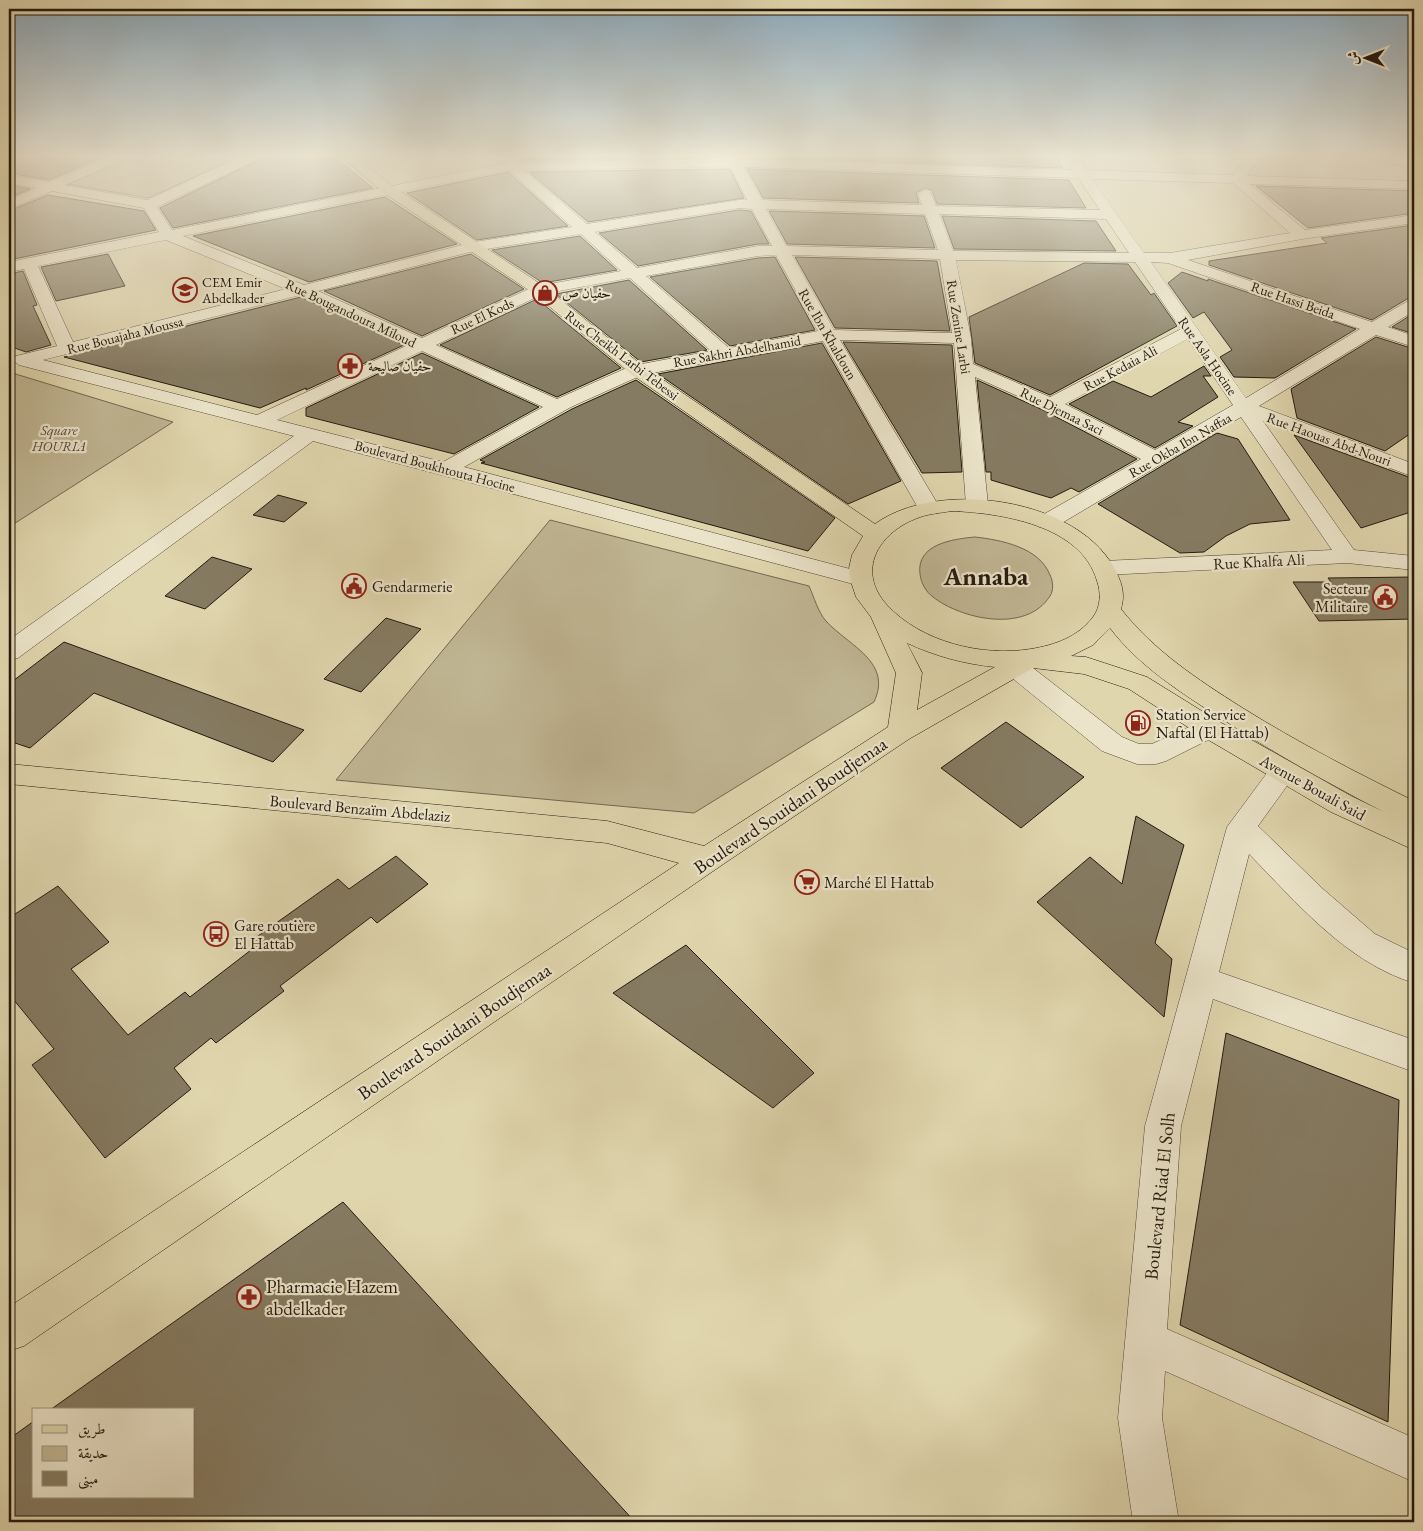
<svg xmlns="http://www.w3.org/2000/svg" width="1423" height="1531" font-family="'EB Garamond',Amiri,serif">
  <style>
    .green { fill: #c0b693; stroke: #726851 }
    .building { fill: #857b62; stroke: #23190f }
    .lines { fill: none; stroke-linecap: round; stroke-linejoin: round }
    .minor-casing { stroke: #524837; stroke-width: 1 }
    .major-casing { stroke: #23190f; stroke-width: 1 }
    .minor { fill: #ebe4ca; fill-rule: evenodd }
    .major { fill: #e0d6ae; fill-rule: evenodd }
    .labels { text-anchor: middle; stroke-width: 4.5; stroke-linejoin: round; paint-order: stroke }
    .far-poi-label { font-size: 14px; fill: #23190f; stroke: #ebe4ca; text-anchor: start }
    .far-street-label { font-size: 14px; fill: #23190f; stroke: #ebe4ca }
    .far-park-label { font-size: 14px; font-style: italic; fill: #524837; stroke: #ebe4ca }
    .street-label { font-size: 16px; fill: #23190f; stroke: #ebe4ca }
    .poi-label { font-size: 16px; fill: #23190f; stroke: #ebe4ca; text-anchor: start }
    .near-street-label { font-size: 19px; fill: #23190f; stroke: #ebe4ca }
    .near-poi-label { font-size: 19px; fill: #23190f; stroke: #ebe4ca; text-anchor: start }
    .town-label { font-size: 26px; font-weight: bold; fill: #23190f; stroke: #ebe4ca }
  </style>
  <rect width="100%" height="100%" fill="#e0d6ae"/>
  <filter id="stains"><feTurbulence type="fractalNoise" baseFrequency=".004" numOctaves="4"/><feColorMatrix values="0 0 0 0 .2 0 0 0 0 .09 0 0 0 0 .02 0 0 0 .5 -.17"/></filter>
  <radialGradient id="worn" r=".72"><stop offset=".6" stop-color="#630" stop-opacity="0"/><stop offset="1" stop-color="#630" stop-opacity=".3"/></radialGradient>
  <!-- green -->
  <path class="green" d="M132,156H240L148,198L68,184Z
    M9,372L173,422L9,527Z
    M550,520L809,586C814,597 818,612 826,621C849,646 893,662 874,702L694,813L336,780Z
    M975,537C1001,540 1039,547 1050,575C1053,581 1054,590 1050,596C1026,634 961,619 933,597C926,592 921,583 920,574C916,544 953,539 975,537Z"/>
  <!-- building -->
  <path class="building" d="M9,156H104L49,180L9,173Z
    M267,156H333L373,188L173,228L160,208Z
    M524,156H725V157L523,160Z
    M741,156H1056L1063,168L741,157Z
    M730,169L744,198L588,222L529,172Z
    M747,169L1069,180L1086,208L937,204L932,190L925,188L916,193L919,203L763,198Z
    M508,172L568,226L477,240L407,193Z
    M9,185L30,189L9,198Z
    M1256,186L1414,191V213L1308,228Z
    M48,195L144,211L156,230L9,260V211Z
    M385,197L457,244L309,282L193,236Z
    M739,210L751,211L769,244H758L638,266L599,233Z
    M769,211L924,216L935,248L787,244Z
    M942,216L1096,221L1116,251L954,249Z
    M1414,225V297L1407,299L1372,320L1209,265V261L1327,243L1321,238Z
    M580,236L617,270L543,283L492,250Z
    M108,254L125,286L56,301L41,267Z
    M471,254L524,289L422,336L324,291Z
    M775,257L815,330L730,346L650,277L758,258Z
    M795,257L937,261L950,331L835,328Z
    M1084,263L1128,264L1151,295L1154,293L1177,326L1050,395L975,363L969,317Z
    M23,271L37,305L33,306L51,345L26,352L9,346V274Z
    M1182,272L1208,281V279L1356,329L1275,378L1234,377L1220,357L1232,350L1204,312L1193,318L1168,283Z
    M629,280L707,350L641,362L556,294Z
    M301,297L404,345L306,390V388L260,408L64,357Z
    M537,299L621,368L557,397L440,345Z
    M1414,313V334L1392,327Z
    M1376,337L1414,349V431L1385,451L1297,418L1291,389Z
    M843,342L952,345L962,472L922,473Z
    M822,343L901,481L848,504L658,374Z
    M422,353L539,407L454,454L306,416V408Z
    M1204,366L1211,376H1203L1218,397L1178,422L1193,426L1155,448L1069,404L1113,381L1151,397Z
    M636,380L835,518L808,551L481,463L485,462L480,460L572,409Z
    M977,380L1043,410L1137,459L1079,492L1071,488L1051,498L991,480V472H986Z
    M1217,433L1238,439L1290,520L1250,524L1226,536L1204,552L1180,553L1098,504Z
    M1294,435L1414,479V511L1361,528Z
    M278,495L307,503L284,522L253,515Z
    M212,557L252,569L205,609L165,596Z
    M1414,577V619L1319,621L1293,582H1331L1328,578Z
    M386,618L421,629L361,692L324,679Z
    M64,642L304,730L273,762L94,693L30,748L9,741V684Z
    M1006,722L1084,777L1021,828L941,768Z
    M1136,816L1184,845L1155,943L1172,959L1164,1017L1037,902L1090,857L1122,884Z
    M396,856L428,884L377,923L371,917L280,986L284,991L216,1043L211,1038L174,1068L191,1089L105,1158L32,1065L54,1049L9,994V918L58,886L109,942L71,969L128,1035L185,992L190,997L251,950V941L338,879L349,889Z
    M686,945L814,1073L773,1108L613,993Z
    M1226,1033L1399,1100L1388,1422L1180,1325Z
    M343,1202L635,1522H9V1439L34,1421V1497H194V1410H50Z"/>
  <g class="lines">
    <defs>
      <path id="minor" d="M109,156H126L125,159L65,185L147,200L242,156H259L258,159L157,207L172,230L506,163L508,156H520L519,162L727,159V156H739L740,159L1073,170L1068,164L1075,160L1080,161L1086,170L1234,175L1246,156H1259L1247,176L1414,181V189L1250,184L1305,230L1414,215V223L1302,239L1188,260L1372,322L1408,301L1414,299V311L1388,327L1414,336V347L1376,335L1259,406L1414,464V477L1263,421L1354,550L1414,556V570L1347,563L1104,575L1096,573L1093,568L1096,563L1104,561L1332,550L1241,417L1055,527L1047,528L1039,527L1036,522L1039,517L1141,459L1044,408L975,377L988,505L985,510L977,511L969,510L966,505L954,343L840,340L940,508L937,513L929,514L921,513L823,341L642,375L571,407L464,467L869,574L873,579L869,584L861,586L313,441L18,658L9,660V640L294,436L19,365L13,360L16,356L57,346L24,269L9,272V262L159,232L144,208L52,191L9,209V200L36,188L9,183V175L49,182ZM731,167L747,200H739L587,224L524,170ZM744,167L1078,178L1100,210L936,206L930,191L925,190L918,194L922,205L762,200ZM509,170L572,227L474,242L304,285L183,236ZM1092,179L1233,183L1290,233L1170,253H1144ZM739,208L752,209L772,246H758L637,268L595,232ZM766,209L925,214L938,250L786,246ZM939,214L1106,219L1129,253L953,251ZM581,234L621,271L533,287L422,338L318,291L474,251ZM166,240L286,289L73,342L38,266ZM776,255L818,331L729,348L646,276L758,256ZM792,255L940,259L952,333L834,330ZM956,260L1135,262L1181,329L1050,397L973,364L971,338ZM1151,262L1168,263L1360,329L1246,398ZM630,278L711,351L631,366L557,399L436,345L543,294ZM301,295L408,345L257,415L43,360ZM1188,339L1233,405L1155,450L1065,404ZM422,351L543,407L443,462L277,420Z
        M1015,658L1024,661L1122,737L1139,744H1152L1209,718L1218,721L1222,728L1218,735L1166,761L1156,764H1137L1102,751L1006,673L1002,667L1006,661Z
        M1283,762L1293,765L1297,772L1258,826L1323,889L1375,934L1414,953V983C1346,962 1297,903 1249,854L1219,972L1414,1040V1072L1213,999L1181,1126L1167,1329L1414,1438V1482L1165,1371L1162,1418L1179,1522H1133L1118,1418L1145,1126L1227,827L1273,765Z"/>
      <path id="major" d="M341,156H355L394,187L545,287L643,366L875,524C937,479 1073,497 1113,566C1121,580 1126,593 1121,609C1154,651 1197,679 1241,707C1297,742 1355,772 1414,801V825L1408,823L1414,826V850L1331,812L1200,735L1129,689L1084,674L1033,668L909,739L719,867L24,1346L9,1351V1307L679,863L607,843L9,784V764L607,821L704,846L888,727L896,673L871,617L856,597L851,582L849,568L852,555L863,536L631,374L533,293L384,193ZM952,511C1001,513 1081,525 1097,581C1101,592 1101,607 1093,617C1078,637 1055,645 1031,649C982,657 921,642 887,605C856,571 878,534 915,519C926,514 940,513 952,511ZM1110,628C1139,666 1180,692 1219,717C1272,752 1328,783 1384,812L1351,796L1218,721L1147,677L1086,657L1071,656L1093,645ZM907,643C935,656 964,664 995,667L917,710L922,673Z
        M1367,156H1394L1414,160V168L1373,160Z"/>
    </defs>
    <!-- minor casing -->
    <use href="#minor" class="minor-casing"/>
    <!-- major casing -->
    <use href="#major" class="major-casing"/>
    <!-- minor -->
    <use href="#minor" class="minor"/>
    <!-- major -->
    <use href="#major" class="major"/>
  </g>
  <!-- sky -->
  <linearGradient id="sky" x2="0" y2="1"><stop stop-color="#8ba8bb"/><stop offset="0.42" stop-color="#f1eddb"/><stop offset="1" stop-color="#f1eddb" stop-opacity="0"/></linearGradient>
  <rect width="1423" height="371" fill="url(#sky)"/>
  <!-- icons -->
  <defs>
    <symbol id="school-ring" viewBox="-11 -11 22 22"><circle r="9.5" fill="#ebe4ca" stroke="#8f2418" stroke-width="1.5"/><path d="M0-5L7-2L0 1L-7-2ZM-4 1L0 2.5L4 1V4Q0 6-4 4Z" fill="#8f2418"/></symbol>
    <symbol id="shop-ring" viewBox="-11 -11 22 22"><circle r="9.5" fill="#ebe4ca" stroke="#8f2418" stroke-width="1.5"/><path d="M-5-2.5h2.3a2.7 3.5 0 0 1 5.4 0H5L5.5 6h-11ZM-1.5-2.5h3a1.5 2.3 0 0 0-3 0Z" fill="#8f2418"/></symbol>
    <symbol id="pharmacy-ring" viewBox="-11 -11 22 22"><circle r="9.5" fill="#ebe4ca" stroke="#8f2418" stroke-width="1.5"/><path d="M-2-6h4v4h4v4h-4v4h-4v-4h-4v-4h4Z" fill="#8f2418"/></symbol>
    <symbol id="civic-ring" viewBox="-11 -11 22 22"><circle r="9.5" fill="#ebe4ca" stroke="#8f2418" stroke-width="1.5"/><path d="M-.6-6.5H3V-4.5H.6V-3L4-1V1h2V6H-6V1h2V-1L-.6-3ZM-1.2 2.5V6h2.4V2.5Z" fill="#8f2418"/></symbol>
    <symbol id="fuel-ring" viewBox="-11 -11 22 22"><circle r="9.5" fill="#ebe4ca" stroke="#8f2418" stroke-width="1.5"/><path d="M-5.5-6h7V0h2V4h1.3V-2.5L3-4.5l.8-.8L6-3V5H2.5V1h-1V6h-7ZM-4.2-4.7v3.2H.2V-4.7Z" fill="#8f2418"/></symbol>
    <symbol id="supermarket-ring" viewBox="-11 -11 22 22"><circle r="9.5" fill="#ebe4ca" stroke="#8f2418" stroke-width="1.5"/><path d="M-6-5.5h2.5l.6 2H6L4.5 2H-2.5L-4.4-4H-6ZM-1.5 3.2a1.3 1.3 0 1 0 .1 0ZM3 3.2a1.3 1.3 0 1 0 .1 0Z" fill="#8f2418"/></symbol>
    <symbol id="bus-ring" viewBox="-11 -11 22 22"><circle r="9.5" fill="#ebe4ca" stroke="#8f2418" stroke-width="1.5"/><path d="M-5-6H5V4H4V6H2V4H-2V6H-4V4H-5ZM-3.5-4V0h7V-4ZM-3.5 1.2v1.5H-2V1.2ZM2 1.2v1.5H3.5V1.2Z" fill="#8f2418"/></symbol>
  </defs>
  <g fill-rule="evenodd">
    <use href="#school-ring" x="171" y="276" width="28" height="28"/>
    <use href="#shop-ring" x="531" y="279" width="28" height="28"/>
    <use href="#pharmacy-ring" x="336" y="352" width="28" height="28"/>
    <use href="#civic-ring" x="340" y="572" width="28" height="28"/>
    <use href="#civic-ring" x="1371" y="583" width="28" height="28"/>
    <use href="#fuel-ring" x="1124" y="709" width="28" height="28"/>
    <use href="#supermarket-ring" x="793" y="868" width="28" height="28"/>
    <use href="#bus-ring" x="202" y="920" width="28" height="28"/>
    <use href="#pharmacy-ring" x="235" y="1283" width="28" height="28"/>
  </g>
  <g class="labels">
    <!-- far-poi labels -->
    <g class="far-poi-label">
      <text x="202" y="287">CEM Emir<tspan x="202" dy="16">Abdelkader</tspan></text>
      <text x="562" y="298">حفيان ص</text>
      <text x="368" y="371">حفيان صاليحة</text>
    </g>
    <!-- far-street labels -->
    <g class="far-street-label">
      <text transform="translate(1293 300) rotate(19)" y="5">Rue Hassi Beida</text>
      <text transform="translate(351 313) rotate(25)" y="5">Rue Bougandoura Miloud</text>
      <text transform="translate(482 316) rotate(-25)" y="5">Rue El Kods</text>
      <text transform="translate(959 327) rotate(81)" y="5">Rue Zenine Larbi</text>
      <text transform="translate(828 334) rotate(60)" y="5">Rue Ibn Khaldoun</text>
      <text transform="translate(125 335) rotate(-14)" y="5">Rue Bouajaha Moussa</text>
      <text transform="translate(737 351) rotate(-10)" y="5">Rue Sakhri Abdelhamid</text>
      <text transform="translate(622 355) rotate(37)" y="5">Rue Cheikh Larbi Tebessi</text>
      <text transform="translate(1208 356) rotate(55)" y="5">Rue Asla Hocine</text>
      <text transform="translate(1120 368) rotate(-28)" y="5">Rue Kedaia Ali</text>
      <text transform="translate(1062 411) rotate(26)" y="5">Rue Djemaa Saci</text>
      <text transform="translate(1329 439) rotate(20)" y="5">Rue Haouas Abd-Nouri</text>
      <text transform="translate(1180 445) rotate(-30)" y="5">Rue Okba Ibn Naffaa</text>
      <text transform="translate(435 466) rotate(15)" y="5">Boulevard Boukhtouta Hocine</text>
    </g>
    <!-- far-park labels -->
    <g class="far-park-label">
      <text x="59" y="435">Square<tspan x="59" dy="16">HOURIA</tspan></text>
    </g>
    <!-- street labels -->
    <g class="street-label">
      <text transform="translate(1259 561) rotate(-3)" y="6">Rue Khalfa Ali</text>
      <text transform="translate(1313 787) rotate(29)" y="6">Avenue Bouali Said</text>
      <text transform="translate(360 808) rotate(5)" y="6">Boulevard Benzaïm Abdelaziz</text>
    </g>
    <!-- poi labels -->
    <g class="poi-label">
      <text x="372" y="592">Gendarmerie</text>
      <text x="1368" y="594" text-anchor="end">Secteur<tspan x="1368" dy="18">Militaire</tspan></text>
      <text x="1156" y="720">Station Service<tspan x="1156" dy="18">Naftal (El Hattab)</tspan></text>
      <text x="824" y="888">Marché El Hattab</text>
      <text x="234" y="931">Gare routière<tspan x="234" dy="18">El Hattab</tspan></text>
    </g>
    <!-- near-street labels -->
    <g class="near-street-label">
      <text transform="translate(790 805) rotate(-34)" y="7">Boulevard Souidani Boudjemaa</text>
      <text transform="translate(454 1031) rotate(-34)" y="7">Boulevard Souidani Boudjemaa</text>
      <text transform="translate(1159 1196) rotate(-84)" y="7">Boulevard Riad El Solh</text>
    </g>
    <!-- near-poi labels -->
    <g class="near-poi-label">
      <text x="266" y="1293">Pharmacie Hazem<tspan x="266" dy="22">abdelkader</tspan></text>
    </g>
    <!-- town labels -->
    <g class="town-label">
      <text x="986" y="585">Annaba</text>
    </g>
  </g>
  <!-- margin -->
  <rect width="1423" height="1531" fill="none" stroke="#e0d6ae" stroke-width="30"/>
  <rect x="10" y="10" width="1403" height="1511" fill="none" stroke="#23190f" stroke-width="2.5"/>
  <rect x="15" y="15" width="1393" height="1501" fill="none" stroke="#23190f"/>
  <!-- legend -->
  <rect x="32" y="1408" width="162" height="90" fill="#ebe4ca" stroke="#9b937f"/>
  <rect x="42" y="1425" width="25" height="8" fill="#e0d6ae" stroke="#9b937f"/>
  <text x="78" y="1434" font-size="15" fill="#23190f">طريق</text>
  <rect x="42" y="1446" width="25" height="15" fill="#c0b693" stroke="#9b937f"/>
  <text x="78" y="1458" font-size="15" fill="#23190f">حديقة</text>
  <rect x="42" y="1471" width="25" height="15" fill="#857b62" stroke="#9b937f"/>
  <text x="78" y="1484" font-size="15" fill="#23190f">مبنى</text>
  <!-- north arrow -->
  <g transform="translate(1366 58) rotate(270)" stroke="#ebe4ca" stroke-width="4" paint-order="stroke">
  <path d="M0-4L9 19L0 12L-9 19Z" fill="#23190f"/>
  <text y="-8" font-size="14" font-weight="bold" text-anchor="middle" fill="#23190f">ش</text>
  </g>
  <rect width="100%" height="100%" filter="url(#stains)"/>
  <rect width="100%" height="100%" fill="url(#worn)"/>
</svg>
